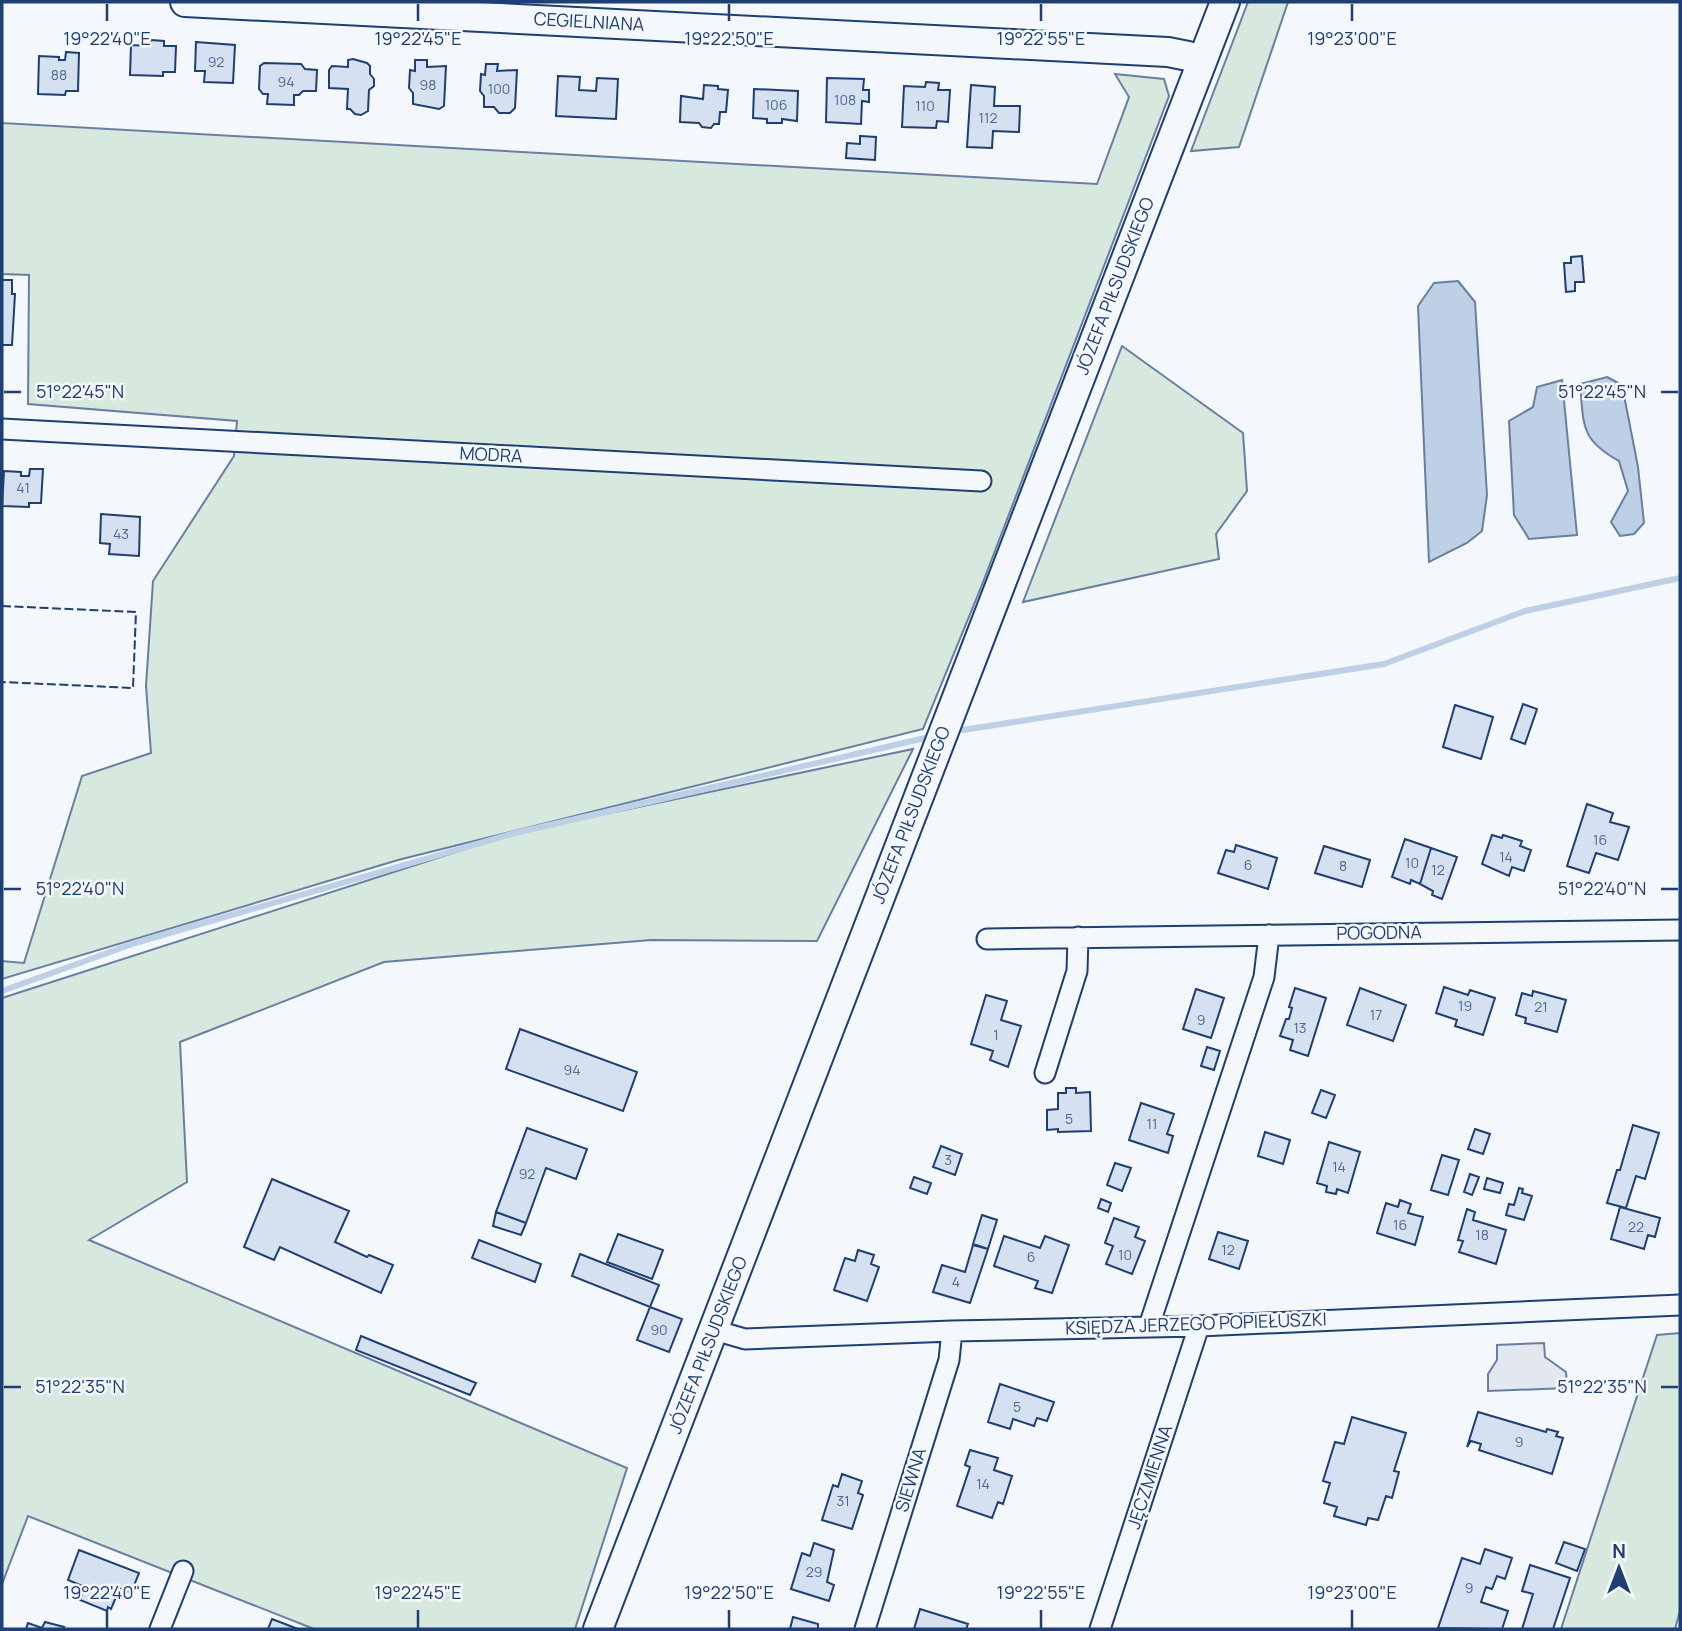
<svg xmlns="http://www.w3.org/2000/svg" width="1682" height="1631" font-family="Manrope,sans-serif">
  <style>
    .green { fill: #d7e8df; stroke: #687fa3; stroke-width: 2 }
    .parking { fill: #e3e8f0; stroke: #687fa3; stroke-width: 2 }
    .water { fill: #bed0e5; stroke: #687fa3; stroke-width: 2 }
    .lines { fill: none; stroke-linecap: round; stroke-linejoin: round }
    .stream { stroke: #bed0e5; stroke-width: 6 }
    .building { fill: #d5e0f0; stroke: #1d3f73; stroke-width: 2 }
    .street-casing { stroke: #1d3f73; stroke-width: 23 }
    .secondary-casing { stroke: #1d3f73; stroke-width: 32 }
    .street { stroke: #f4f7fb; stroke-width: 19 }
    .secondary { stroke: #f4f7fb; stroke-width: 28 }
    .fence { stroke: #1d3f73; stroke-width: 2; stroke-dasharray: 9 3.5; stroke-linecap: butt }
    .ticks { fill: none; stroke: #1d3f73; stroke-width: 2.5 }
    .labels { text-anchor: middle; stroke-width: 5; stroke-linejoin: round; paint-order: stroke }
    .number-label { font-size: 14px; fill: #4b6792 }
    .street-label { font-size: 18px; fill: #1d3f73; stroke: #f4f7fb }
    .ticks-label { font-size: 18px; text-anchor: middle; fill: #1d3f73; stroke: #f4f7fb; stroke-width: 5; stroke-linejoin: round; paint-order: stroke }
  </style>
  <rect width="100%" height="100%" fill="#f4f7fb"/>
  <!-- green -->
  <path class="green" d="M1248,2H1288L1239,147L1191,151Z
    M1115,74L1164,79L1169,96L980,590L923,729L398,860L2,979V961L24,963L82,776L151,753L146,686L153,581L234,456L237,421L28,404L29,275L2,274V123L1097,184L1129,97Z
    M1122,346L1243,433L1247,491L1216,534L1219,559L1023,602Z
    M913,749L817,941L651,940L384,962L180,1042L187,1182L89,1240L627,1468L575,1629H314L28,1516L2,1584V998L515,833Z
    M1680,1333V1611L1675,1629H1561L1657,1335Z"/>
  <!-- parking -->
  <path class="parking" d="M1544,1343L1545,1357L1566,1372L1567,1388L1488,1391V1374L1497,1360V1345Z"/>
  <!-- water -->
  <path class="water" d="M1458,281L1475,302L1487,495L1482,531L1467,543L1429,562L1418,306L1434,283Z
    M1607,377L1622,385L1638,467L1644,523L1634,534L1620,536L1611,522L1628,491L1619,461C1579,439 1584,424 1580,384Z
    M1562,380L1577,535L1529,539L1514,515L1509,421L1533,407L1537,387Z"/>
  <g class="lines">
    <!-- stream -->
    <path class="stream" d="M963,730L1384,664L1525,611L1680,578
      M2,991L135,943L515,833L925,738"/>
  </g>
  <!-- building -->
  <path class="building" d="M151,40L164,41V46H176L175,72H163V76L130,75L131,45L150,46Z
    M196,42L235,45L233,83L204,82L205,71H195Z
    M66,52L79,53L78,91H66L65,95L38,94L39,56L59,57V60H65Z
    M353,59L367,63L370,66V74L374,79V86L369,90L368,111L361,115L355,114L350,109H347L348,89L329,88V70L332,66L348,67V60Z
    M415,60H427V67L446,66L444,106L439,109L413,104V93L409,88L410,70L415,71Z
    M264,63L301,64L305,69L317,70L316,91H303L299,95H294V105L267,104L268,94H263L259,89L260,66Z
    M486,64H498L497,71L517,70L515,108L510,113H499L494,107H484V96L480,91L481,74L485,75Z
    M558,76L580,77L579,90L596,91L597,78L618,79L616,119L556,116Z
    M827,78L864,79L863,90H869V102L862,101L861,124L826,122Z
    M926,82L939,83L938,90H950L948,122L937,121L936,128L902,127L904,86L925,87Z
    M704,85L718,86V89L728,90L726,112H720L719,124H714L711,128L702,127L699,123L680,122L681,96L703,99Z
    M971,85L995,87L994,106H1020L1019,132L993,131L992,148L967,147Z
    M754,89L798,91L797,121L782,119V123H767V119L753,118Z
    M860,136L876,137L875,160L846,158L847,143L860,144Z
    M1582,256L1584,282H1575V291L1566,292L1564,263H1571V257Z
    M2,280H12V294H15L12,345H2Z
    M30,469H43L41,503H29V507L2,506L4,471L21,472V476H29Z
    M101,514L140,517L139,556L109,554L110,544L100,543Z
    M1523,704L1537,709L1525,744L1511,739Z
    M1455,705L1493,717L1481,759L1443,747Z
    M1587,804L1613,813L1610,822L1629,827L1618,860L1596,853L1589,873L1567,866Z
    M1492,835L1502,838L1503,835L1522,841L1520,846L1531,850L1524,871L1512,867L1509,876L1482,864Z
    M1405,839L1431,848L1420,884L1411,880L1410,884L1392,877Z
    M1236,845L1277,858L1268,889L1218,873L1226,850L1234,852Z
    M1324,846L1370,860L1362,887L1315,873Z
    M1431,848L1457,857L1442,899L1432,895L1433,891L1420,884Z
    M1444,987L1468,995L1470,990L1495,998L1483,1035L1455,1026L1457,1020L1436,1013Z
    M1295,988L1326,998L1308,1056L1290,1050L1293,1040L1280,1036L1286,1019H1289L1292,1008L1289,1007Z
    M1360,988L1406,1005L1393,1041L1347,1025Z
    M1196,989L1224,998L1211,1038L1183,1029Z
    M1533,991L1566,1000L1557,1032L1525,1023L1526,1018L1516,1015L1522,993L1532,996Z
    M986,995L1007,1001L1001,1020L1021,1026L1008,1067L990,1060L993,1051L971,1044Z
    M520,1029L637,1072L623,1111L506,1069Z
    M1207,1047L1220,1051L1214,1070L1201,1066Z
    M1066,1088H1076V1093L1090,1092L1091,1131L1058,1132V1129L1047,1130V1110L1058,1109V1093H1066Z
    M1321,1090L1335,1095L1326,1118L1312,1113Z
    M1141,1103L1174,1114L1167,1134L1173,1136L1168,1153L1129,1140Z
    M1633,1125L1659,1133L1645,1179L1636,1176L1626,1208L1607,1203L1617,1170H1620Z
    M527,1128L587,1149L576,1179L546,1168L526,1223L496,1212Z
    M1475,1129L1490,1134L1483,1154L1468,1149Z
    M1265,1132L1290,1140L1283,1164L1258,1156Z
    M1329,1142L1360,1152L1348,1193L1337,1189L1336,1194L1326,1192L1327,1186L1317,1183Z
    M941,1146L962,1154L955,1175L933,1167Z
    M1442,1155L1459,1160L1448,1195L1431,1190Z
    M1115,1163L1131,1168L1122,1191L1107,1185Z
    M1470,1174L1479,1177L1472,1195L1464,1192Z
    M914,1177L931,1183L927,1194L910,1188Z
    M1487,1178L1503,1183L1500,1193L1484,1189Z
    M272,1179L349,1211L335,1242L367,1257L369,1255L393,1265L381,1293L280,1247L274,1260L244,1247Z
    M1519,1188L1523,1189L1522,1193L1532,1196L1524,1220L1506,1215L1509,1204L1514,1205Z
    M1101,1199L1111,1203L1108,1212L1098,1208Z
    M1400,1200L1411,1204L1408,1213L1423,1217L1415,1245L1377,1233L1386,1203L1398,1207Z
    M1620,1207L1660,1218L1655,1237L1648,1235L1644,1249L1611,1239Z
    M1467,1209L1475,1212L1473,1220L1506,1230L1496,1264L1459,1252L1463,1241L1458,1240Z
    M496,1212L526,1223L521,1235L493,1226Z
    M982,1215L997,1220L988,1249L973,1244Z
    M1114,1218L1139,1227L1135,1237L1145,1241L1132,1274L1106,1264L1113,1246L1105,1243Z
    M1218,1232L1248,1241L1239,1269L1209,1259Z
    M618,1234L663,1250L652,1279L607,1262Z
    M1004,1236L1040,1248L1045,1236L1069,1245L1052,1293L1035,1288L1038,1281L994,1266Z
    M479,1240L541,1264L535,1282L472,1258Z
    M973,1245L988,1249L970,1303L933,1292L942,1265L965,1272Z
    M858,1250L874,1255L871,1264L879,1267L867,1301L834,1290L845,1258L855,1261Z
    M580,1254L659,1285L650,1307L572,1276Z
    M650,1307L682,1319L669,1352L637,1340Z
    M361,1336L476,1383L470,1395L356,1350Z
    M1000,1384L1054,1402L1047,1421L1037,1418L1034,1426L1013,1419L1010,1429L988,1422Z
    M1478,1412L1546,1432L1547,1429L1558,1432L1556,1436L1563,1438L1552,1474L1479,1450L1481,1444L1471,1441L1467,1447Z
    M1352,1417L1406,1433L1394,1471L1399,1472L1392,1498L1386,1496L1378,1520L1368,1518L1366,1525L1334,1516L1337,1507L1324,1503L1330,1483L1323,1481L1335,1442L1344,1444Z
    M970,1450L998,1458L994,1470L1012,1476L1003,1504L998,1502L992,1518L957,1506L970,1467L965,1465Z
    M842,1474L862,1481L858,1493L863,1495L852,1529L822,1520L833,1485L838,1487Z
    M1564,1542L1585,1549L1577,1571L1556,1563Z
    M814,1543L834,1550L827,1582L834,1585L829,1601L791,1589L802,1553L810,1556Z
    M1485,1549L1512,1558L1505,1579L1497,1576L1492,1589L1486,1587L1481,1602L1508,1611L1502,1629L1438,1628L1462,1558L1480,1564Z
    M79,1550L139,1573L131,1593L116,1587L113,1596L116,1597L111,1609L108,1607L107,1611L80,1600L85,1587L68,1580Z
    M1530,1565L1570,1578L1553,1629H1522L1533,1594L1522,1591Z
    M920,1609L968,1624L966,1629H914Z
    M793,1617L818,1624V1629H790Z
    M272,1619L298,1629H268Z
    M45,1622L64,1627L63,1629H26L28,1623L42,1628Z"/>
  <g class="lines">
    <defs>
      <path id="street" d="M2,429L981,481
        M987,939L1680,930
        M1045,1073L1077,971L1078,937
        M1149,1326L1264,977L1269,935
        M714,1330L745,1339L952,1331L1199,1326L1680,1305
        M160,1629L183,1571
        M865,1629L949,1360L952,1331
        M1100,1629L1199,1326"/>
      <path id="secondary" d="M185,2L1168,52L1188,56L1201,63
        M598,1629L1225,2"/>
    </defs>
    <!-- street casing -->
    <use href="#street" class="street-casing"/>
    <!-- secondary casing -->
    <use href="#secondary" class="secondary-casing"/>
    <!-- street -->
    <use href="#street" class="street"/>
    <!-- secondary -->
    <use href="#secondary" class="secondary"/>
    <!-- fence -->
    <path class="fence" d="M2,606L136,612L133,688L2,682"/>
  </g>
  <!-- ticks -->
  <path class="ticks" d="M107,4V21M418,4V21M729,4V21M1041,4V21M1352,4V21M4,392H21M1661,392H1678M4,889H21M1661,889H1678M4,1387H21M1661,1387H1678M107,1610V1628M418,1610V1628M729,1610V1628M1041,1610V1628M1352,1610V1628"/>
  <g class="labels">
    <!-- number labels -->
    <g class="number-label">
      <text x="216" y="67">92</text>
      <text x="59" y="80">88</text>
      <text x="286" y="87">94</text>
      <text x="428" y="90">98</text>
      <text x="499" y="94">100</text>
      <text x="845" y="105">108</text>
      <text x="776" y="110">106</text>
      <text x="925" y="111">110</text>
      <text x="988" y="123">112</text>
      <text x="23" y="493">41</text>
      <text x="121" y="539">43</text>
      <text x="1600" y="845">16</text>
      <text x="1506" y="862">14</text>
      <text x="1412" y="868">10</text>
      <text x="1248" y="870">6</text>
      <text x="1343" y="871">8</text>
      <text x="1438" y="875">12</text>
      <text x="1465" y="1011">19</text>
      <text x="1541" y="1012">21</text>
      <text x="1376" y="1020">17</text>
      <text x="1201" y="1025">9</text>
      <text x="1300" y="1033">13</text>
      <text x="996" y="1040">1</text>
      <text x="572" y="1075">94</text>
      <text x="1069" y="1124">5</text>
      <text x="1152" y="1129">11</text>
      <text x="948" y="1165">3</text>
      <text x="1339" y="1172">14</text>
      <text x="527" y="1179">92</text>
      <text x="1400" y="1230">16</text>
      <text x="1636" y="1232">22</text>
      <text x="1482" y="1240">18</text>
      <text x="1228" y="1255">12</text>
      <text x="1125" y="1260">10</text>
      <text x="1031" y="1262">6</text>
      <text x="956" y="1287">4</text>
      <text x="659" y="1335">90</text>
      <text x="1017" y="1412">5</text>
      <text x="1519" y="1447">9</text>
      <text x="983" y="1489">14</text>
      <text x="843" y="1506">31</text>
      <text x="814" y="1577">29</text>
      <text x="1469" y="1593">9</text>
    </g>
    <!-- street labels -->
    <g class="street-label">
      <text transform="translate(589 22) rotate(3)" y="6">CEGIELNIANA</text>
      <text transform="translate(1115 286) rotate(-69)" y="6">JÓZEFA PIŁSUDSKIEGO</text>
      <text transform="translate(491 455) rotate(3)" y="6">MODRA</text>
      <text transform="translate(911 815) rotate(-69)" y="6">JÓZEFA PIŁSUDSKIEGO</text>
      <text transform="translate(1379 933) rotate(-1)" y="6">POGODNA</text>
      <text transform="translate(1196 1324) rotate(-2)" y="6">KSIĘDZA JERZEGO POPIEŁUSZKI</text>
      <text transform="translate(708 1345) rotate(-69)" y="6">JÓZEFA PIŁSUDSKIEGO</text>
      <text transform="translate(1150 1477) rotate(-72)" y="6">JĘCZMIENNA</text>
      <text transform="translate(911 1480) rotate(-73)" y="6">SIEWNA</text>
    </g>
  </g>
  <g class="ticks-label">
    <text x="107" y="45">19°22'40"E</text>
    <text x="418" y="45">19°22'45"E</text>
    <text x="729" y="45">19°22'50"E</text>
    <text x="1041" y="45">19°22'55"E</text>
    <text x="1352" y="45">19°23'00"E</text>
    <text x="80" y="398">51°22'45"N</text>
    <text x="1602" y="398">51°22'45"N</text>
    <text x="80" y="895">51°22'40"N</text>
    <text x="1602" y="895">51°22'40"N</text>
    <text x="80" y="1393">51°22'35"N</text>
    <text x="1602" y="1393">51°22'35"N</text>
    <text x="107" y="1599">19°22'40"E</text>
    <text x="418" y="1599">19°22'45"E</text>
    <text x="729" y="1599">19°22'50"E</text>
    <text x="1041" y="1599">19°22'55"E</text>
    <text x="1352" y="1599">19°23'00"E</text>
  </g>
  <!-- border -->
  <rect width="1682" height="1631" fill="none" stroke="#1d3f73" stroke-width="7"/>
  <!-- north arrow -->
  <g transform="translate(1619 1568)" stroke="#f4f7fb" stroke-width="5" paint-order="stroke">
  <path d="M0-5L12 26L0 18L-12 26Z" fill="#1d3f73"/>
  <text y="-10" font-size="19" font-weight="bold" text-anchor="middle" fill="#1d3f73">N</text>
  </g>
</svg>
